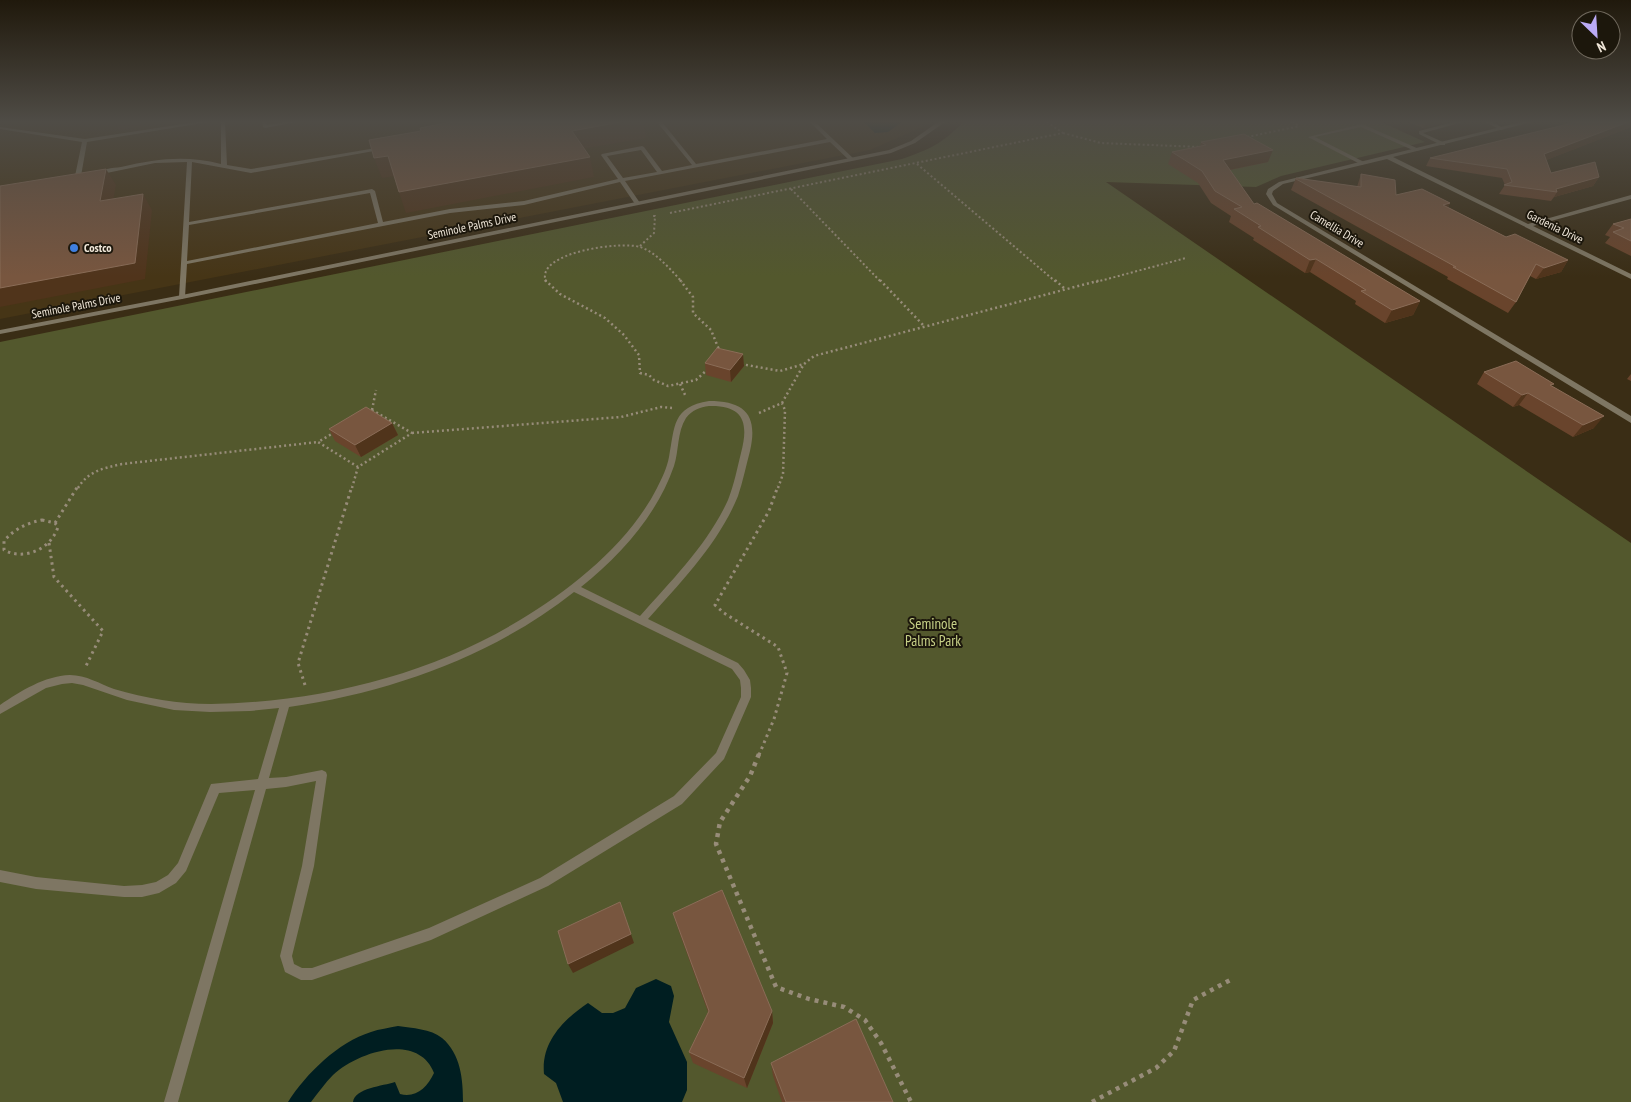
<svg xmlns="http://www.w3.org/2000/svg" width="1631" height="1102" font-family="'PT Sans Narrow',sans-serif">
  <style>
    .built { fill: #463516 }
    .green { fill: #53582d }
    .water { fill: #001e21 }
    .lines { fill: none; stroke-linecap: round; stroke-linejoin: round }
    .path-far3 { stroke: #978c79; stroke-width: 2; stroke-dasharray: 2 2.5; stroke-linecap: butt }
    .path-far2 { stroke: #978c79; stroke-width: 2.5; stroke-dasharray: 2 3; stroke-linecap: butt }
    .path-far1 { stroke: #978c79; stroke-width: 3; stroke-dasharray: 2.5 4; stroke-linecap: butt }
    .path { stroke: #978c79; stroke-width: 4.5; stroke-dasharray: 4 5; stroke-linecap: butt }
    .service { fill: #7e7663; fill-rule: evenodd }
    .minor { fill: #7e7663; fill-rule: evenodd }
    .wall { fill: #69442c }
    .shaded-wall { fill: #50341b }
    .building { fill: #78563f; stroke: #8a6c57 }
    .shop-dot { fill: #3f7fe0; stroke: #1c170c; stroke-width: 2 }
    .labels { text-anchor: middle; stroke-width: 4; stroke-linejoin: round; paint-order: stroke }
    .far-street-label { font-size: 12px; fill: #f0e7d9; stroke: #1c170c }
    .far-poi-label { font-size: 12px; font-weight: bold; fill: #f0e7d9; stroke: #1c170c; text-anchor: start }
    .park-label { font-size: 15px; fill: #c7d187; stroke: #1c170c }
  </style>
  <rect width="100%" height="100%" fill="#3a2d15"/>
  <!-- built -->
  <path class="built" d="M0,122H927L922,127L870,150L0,319Z"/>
  <!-- green -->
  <path class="green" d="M963,122H1381L1425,142L1281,176L1256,187L1106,182L1631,543V1102H0V342L902,159C930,149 942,144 963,122Z"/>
  <!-- water -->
  <path class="water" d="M864,122H902L888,132L875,133Z
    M656,979L671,986L674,996L669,1022L687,1062V1090L682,1102H563L556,1083L544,1074C541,1042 563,1020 588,1003L602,1013H613L625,1008L636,988Z
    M398,1026C412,1028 431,1029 442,1038C461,1054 463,1080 463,1102H353C355,1088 383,1086 395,1082L400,1094C416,1098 427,1088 434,1073C418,1032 358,1052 333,1075C325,1083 318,1093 311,1102H288C306,1074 338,1042 371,1032C379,1029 389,1028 398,1026Z"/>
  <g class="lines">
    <!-- path-far3 -->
    <path class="path-far3" d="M1292,122L1300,126
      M1063,133L1101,143L1201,147
      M1247,137L1300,126
      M917,164L1056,282
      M791,189L881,282
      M670,213L1063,133L1047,122
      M640,246L654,233L655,216H651
      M546,282C534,252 622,241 640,247C656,252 671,270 682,282
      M1096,282L1186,258"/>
    <!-- path-far2 -->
    <path class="path-far2" d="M545,280L560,294L605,318L624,335L639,355L640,373L649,375L654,380L668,386L696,380L708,369
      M680,280L693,297V313L711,330L720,352
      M880,280L924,326
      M1055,280L1065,289
      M741,364L780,371L804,364
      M680,384L686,397
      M372,410L376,390
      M759,413L782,403L804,364L814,356L1101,280
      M335,432L318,442L358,467
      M412,433L621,417L661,407L672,408
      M78,488C88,471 104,468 122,464L318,442
      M352,488L358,467L412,433L372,410L368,412
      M778,488L783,474L785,410L782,403"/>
    <!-- path-far1 -->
    <path class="path-far1" d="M42,520L55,523L58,527C51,549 24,561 4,550V541C14,529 27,523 42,520Z
      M55,523L78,486
      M49,543L54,577L103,631L86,666
      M305,685L298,663L352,486
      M759,755L774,719L787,673L778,647L724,613L715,605L769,511L778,486"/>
    <!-- path -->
    <path class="path" d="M759,754L750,776L720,822L716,844L776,987L809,999L844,1007L865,1020L881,1043L911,1102
      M1092,1102L1156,1068L1174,1051L1193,1000L1232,979"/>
    <!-- service -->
    <path class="service" d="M196,122H209L87,142L81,176L78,178L75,176L82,142L0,129V127L85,139Z
      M221,122H225L227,165L251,169L382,147L385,149L251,173L192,162L189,222L372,189L375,191L383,222L450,209L524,201L618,179L601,155L602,154L642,146L644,147L662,171L692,165L657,122H662L696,164L827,139L810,122H815L854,159L849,160L830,142L625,181L640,203L637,205L635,204L620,182L524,205L450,213L187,264L185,297L182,299L179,297L187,162L155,163L97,175L94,173C102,169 112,168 121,167C157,159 185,155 221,164ZM641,150L657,172L623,178L607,156ZM370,193L378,223L187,261L189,225Z
      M262,122H266L267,125L284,122H297L265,128L263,127Z
      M1454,122H1463L1423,133L1445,143V145H1441L1419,134V131Z
      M1485,122H1492L1505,129L1501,130Z
      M1362,124L1419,149L1420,150L1415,151L1361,127L1315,137L1364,162L1365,163L1362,165L1308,137Z
      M709,401C746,401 758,416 750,451C746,466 743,481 738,496C719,543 681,582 648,619L738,663L744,670L750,680L751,688V697L724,759L682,804L548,886L431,940L312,980H301L285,972L280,956L302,866L316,781L286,787L266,789L178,1102H164L255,790L219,793L186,871L176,883L159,893L142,897H124L36,889L0,882V870L36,877L124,886L142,885L156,882L168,875L178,863L211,784L258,779L279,708L250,711L210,712L174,710L127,700L83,685L72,683L62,684L46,688L0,714V705C21,691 44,676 70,675C86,675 100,684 114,689C145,698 179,704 211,704C318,702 428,676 520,620C572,589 629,543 657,488C662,478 667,468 669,457C675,426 672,407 709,401ZM709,406C744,405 749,423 741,453C737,469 734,485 728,500C708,544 672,580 640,616L581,587C621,555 657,515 674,466C679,451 677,432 686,418C692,410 700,407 709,406ZM574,592L732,669L740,680L741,688V697L716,753L674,796L540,878L429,928L312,968H302L294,964L292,956L314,866L327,775L326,772L322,770L286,777L269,778L289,707C392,692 493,656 574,592Z"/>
    <!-- minor -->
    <path class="minor" d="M938,122H945L915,143L891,153L182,299L0,334V330L182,295L889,150L911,141Z
      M1521,122H1532L1393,157L1528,224L1631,195V199L1533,226L1631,274V279L1387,159L1283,184L1273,191L1272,194L1277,203L1631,416V423L1273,205L1266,194L1268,189L1279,182Z"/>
  </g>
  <!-- wall -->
  <path class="wall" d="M1409,122H1445L1423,128Z
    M1631,122V127L1546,160L1551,173L1599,177L1593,186L1554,197L1551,201L1499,194L1505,185L1502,178L1426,166L1430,158Z
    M1201,142L1268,162L1230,170L1254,204L1420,301L1413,315L1385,323L1355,304L1356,301L1310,272L1305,273L1253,240L1254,238L1229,222L1231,216L1211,203L1198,183L1168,164L1172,152L1200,147Z
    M1361,174L1396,195L1450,203L1448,207L1506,237L1568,260L1561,272L1536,279L1530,276L1516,302L1508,313L1447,279L1448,277L1291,190L1296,178L1357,187Z
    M1631,219V256L1605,243L1610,237L1605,235L1613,224Z
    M705,363L744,366L731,382L706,375Z
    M1484,372L1552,386L1594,428L1573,437L1519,405L1513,407L1477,384Z
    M1631,374V381L1627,379Z
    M392,423L398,435L361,457L335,441L329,429Z
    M673,913L772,1011L773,1023L747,1088L693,1063L689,1052L708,1012L677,926Z
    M771,1063L893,1102H782L773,1076Z"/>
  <!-- shaded-wall -->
  <path class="shaded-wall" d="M115,122H142L141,127L119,130Z
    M620,122H644L646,138L576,150L572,131Z
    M1426,122H1445L1423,128Z
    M1628,122H1631V127L1539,163L1544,154Z
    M1273,150L1268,162L1219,172L1223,160Z
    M388,156L395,176L382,178L374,158Z
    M590,157L594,177L406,213L399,192Z
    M106,169L116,185L110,217L100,201Z
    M1599,177L1593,186L1554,197L1557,192L1556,189Z
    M143,194L152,210L145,279L0,307V288Z
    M1450,203L1445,214L1443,205Z
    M1316,259L1310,272L1305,273L1310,260Z
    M1568,260L1561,272L1536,279L1544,268Z
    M1420,301L1413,315L1385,323L1392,310Z
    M743,354L744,366L731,382L730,370Z
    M1528,393L1519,405L1513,407L1522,395Z
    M1604,416L1594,428L1573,437L1583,425Z
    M392,423L398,435L361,457L355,445Z
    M620,902L634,943L573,973L568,964Z
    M772,1011L773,1023L747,1088L744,1078Z"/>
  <!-- building -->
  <path class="building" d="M451,122H620L572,131L590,157L399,192L388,156L374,158L369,140L421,131L420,128Z
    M1576,122H1628L1544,154L1551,173L1595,162L1599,177L1556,189L1557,192L1504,185L1512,182L1507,169L1430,158Z
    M1244,134L1273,150L1223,160L1254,204L1257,203L1420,301L1392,310L1361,291L1366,290L1316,259L1310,260L1258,227L1261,226L1234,209L1242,207L1215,191L1202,171L1172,152L1206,145L1201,142Z
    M106,169L100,201L143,194L135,263L0,288V186Z
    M1361,174L1395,180L1396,195L1422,189L1450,203L1443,205L1506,237L1515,234L1568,260L1544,268L1536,264L1516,302L1453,267H1456L1296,179V178L1361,187Z
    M1631,219V241L1613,232L1624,228L1613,224Z
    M717,348L743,354L730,370L705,363Z
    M1516,361L1554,384L1550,385L1604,416L1583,425L1528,393L1522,395L1484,372Z
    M366,407L392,423L355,445L329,429Z
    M722,890L772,1011L744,1078L689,1052L709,1011L673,913Z
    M620,902L631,934L568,964L558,931Z
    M856,1019L893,1102H786L771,1063Z"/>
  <!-- sky -->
  <linearGradient id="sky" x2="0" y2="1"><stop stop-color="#20190c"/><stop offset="0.44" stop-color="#4f4c46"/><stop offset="1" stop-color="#4f4c46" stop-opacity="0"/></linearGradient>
  <rect width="1631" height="277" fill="url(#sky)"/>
  <!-- markers -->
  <circle class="shop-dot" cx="74" cy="248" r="5"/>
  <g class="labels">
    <!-- far-street labels -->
    <g class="far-street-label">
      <text transform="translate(472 226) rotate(-12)" y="4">Seminole Palms Drive</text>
      <text transform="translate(1555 227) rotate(26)" y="4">Gardenia Drive</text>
      <text transform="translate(1337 229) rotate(31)" y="4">Camellia Drive</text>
      <text transform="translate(76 306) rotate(-11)" y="4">Seminole Palms Drive</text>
    </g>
    <!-- far-poi labels -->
    <g class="far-poi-label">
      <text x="84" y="252">Costco</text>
    </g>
    <!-- park labels -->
    <g class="park-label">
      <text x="933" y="629">Seminole<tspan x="933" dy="17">Palms Park</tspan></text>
    </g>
  </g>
  <!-- north arrow -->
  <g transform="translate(1596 35) rotate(155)"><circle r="24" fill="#1c170c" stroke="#716a5e"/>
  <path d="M0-4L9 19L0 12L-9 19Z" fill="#baaaf6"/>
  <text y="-8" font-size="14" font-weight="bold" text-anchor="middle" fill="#f0e7d9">N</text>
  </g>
</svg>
